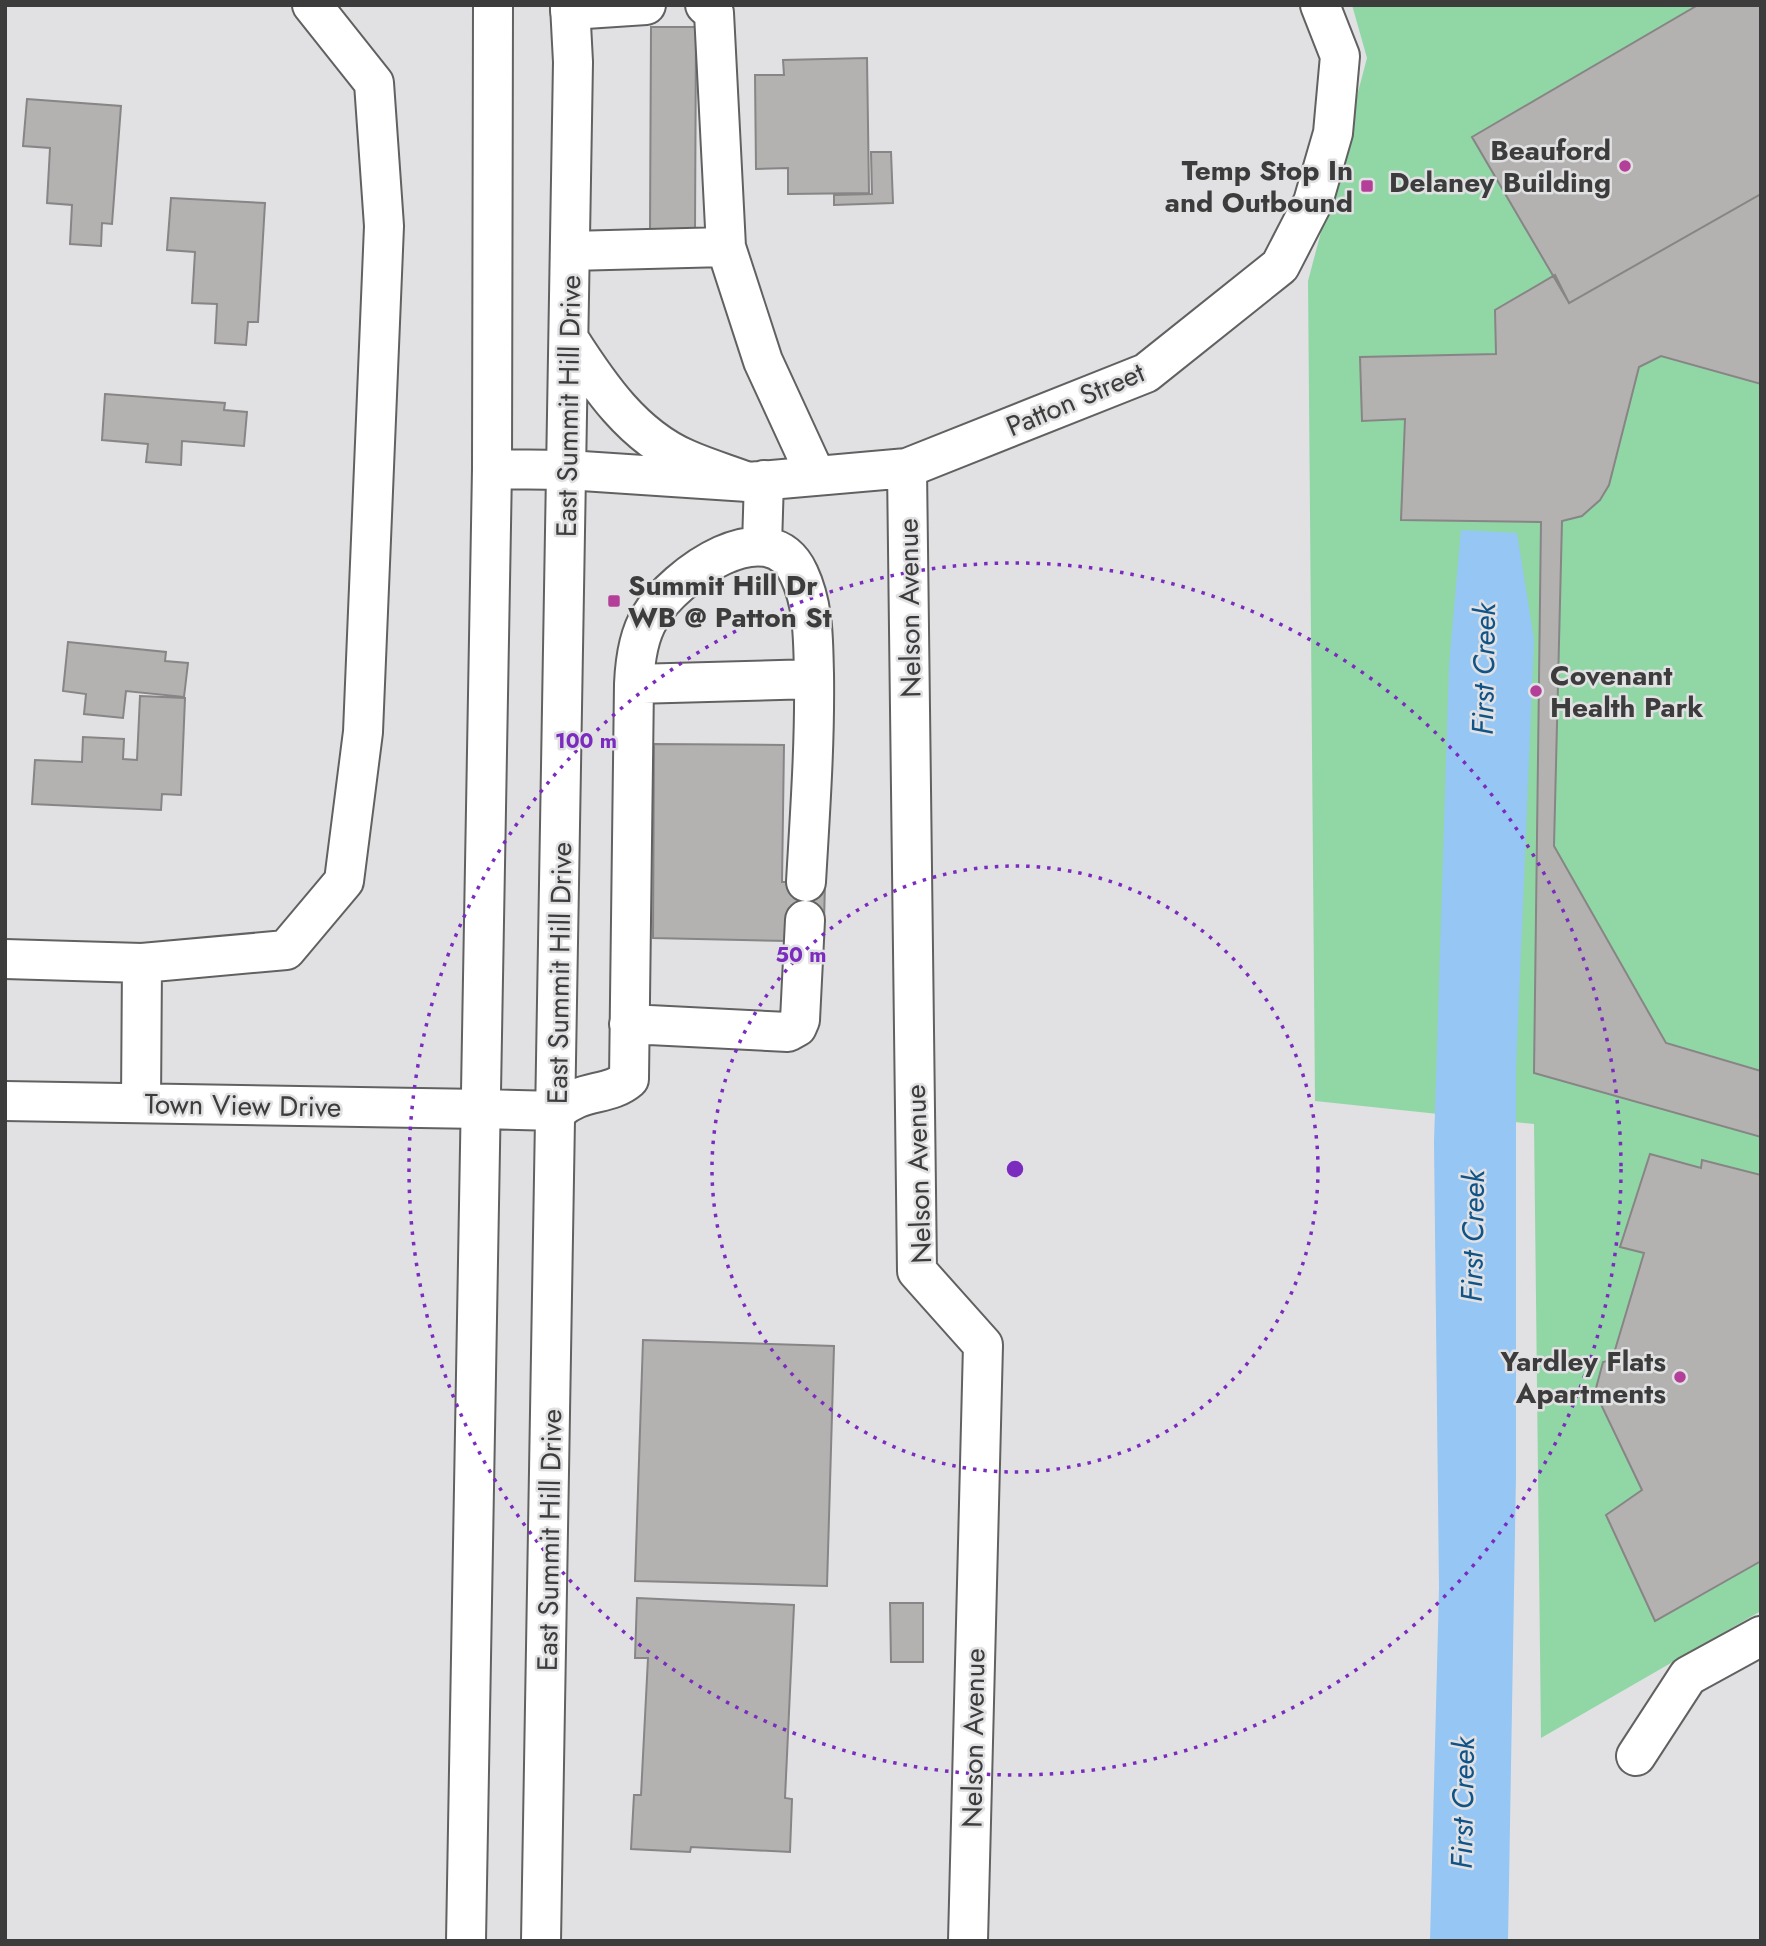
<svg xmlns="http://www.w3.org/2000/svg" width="1766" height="1946" font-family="Jost,sans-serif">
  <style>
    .green { fill: #91d7a6 }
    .water { fill: #96c6f4 }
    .building { fill: #b4b2b1; stroke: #878585; stroke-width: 2 }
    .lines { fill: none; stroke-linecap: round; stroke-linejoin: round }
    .minor-casing { stroke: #616162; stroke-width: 42 }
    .major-casing { stroke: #616162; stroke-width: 42 }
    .minor { stroke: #fff; stroke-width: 38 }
    .major { stroke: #fff; stroke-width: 38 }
    .ring { fill: none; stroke: #7b2cbf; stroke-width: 3.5; stroke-dasharray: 3.5 7 }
    .poi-dot { fill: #b33f98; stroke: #e1e1e3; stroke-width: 2.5 }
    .labels { text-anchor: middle; stroke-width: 5; stroke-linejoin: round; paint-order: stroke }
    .poi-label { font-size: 28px; font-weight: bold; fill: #3c3c3c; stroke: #e1e1e3; text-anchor: end }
    .street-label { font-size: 28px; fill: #3c3c3c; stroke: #e1e1e3 }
    .water-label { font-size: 30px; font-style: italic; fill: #105387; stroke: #e1e1e3 }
    .centre { fill: #7b2cbf; stroke: #e1e1e3; stroke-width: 3.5 }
    .ring-label { font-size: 21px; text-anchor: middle; font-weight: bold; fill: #7b2cbf; stroke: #e1e1e3; stroke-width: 5; stroke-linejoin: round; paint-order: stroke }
  </style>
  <rect width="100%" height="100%" fill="#e1e1e3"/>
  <!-- green -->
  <path class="green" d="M1352,5H1761V1611L1541,1738L1534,1124L1315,1101L1308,281L1367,58Z"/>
  <!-- water -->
  <path class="water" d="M1461,530L1517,533L1534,640L1516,1070V1476L1508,1941H1430L1439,1588L1434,1142L1449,665Z"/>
  <!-- building -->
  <path class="building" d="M1698,5H1761V194L1569,303L1472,137Z
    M651,27H696L695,231H650Z
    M867,58L869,193L788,194V168L756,169L755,75H784L783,60Z
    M27,99L121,106L112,224L102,223L101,246L70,244L72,205L47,203L50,148L23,146Z
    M871,152H891L893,203L834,205V195L872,194Z
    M1761,194V384L1661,356L1639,367L1609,485L1600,500L1582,516L1562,521L1554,846L1666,1043L1761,1071V1137L1534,1073L1541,522L1401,520L1405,419L1362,421L1360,357L1496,354L1495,310L1555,275L1569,303Z
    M171,198L265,203L258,322H248L246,345L215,343L217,304L192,303L195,252L167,250Z
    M105,394L225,403L224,410L247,412L244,446L182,441L181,465L146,462L148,444L102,440Z
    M68,642L166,652L165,661L188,663L184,697L126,691L123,718L84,714L86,694L63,691Z
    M140,696L185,698L181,795L162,794L161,810L32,804L35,760L82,762L83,737L124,739L123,759L137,760Z
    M654,744L784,745L782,882H825L824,923L805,920L789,941L653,938Z
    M1650,1154L1701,1168L1702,1160L1761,1175V1561L1655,1621L1606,1515L1642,1490L1595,1392L1603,1362L1612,1360L1644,1253L1620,1247Z
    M643,1340L834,1346L827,1586L635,1581Z
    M637,1598L794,1605L785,1798L792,1799L790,1852L691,1847L690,1852L631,1849L634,1795H641L648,1658H635Z
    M890,1603H923V1662H891Z"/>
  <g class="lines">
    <defs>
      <path id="minor" d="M570,10L646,5
        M726,247L763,361L816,476
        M570,251L726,247L714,13L705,5
        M907,468L917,1271L983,1345L968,1941
        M567,470L748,482L907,468L1146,373L1280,266L1313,202L1333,133L1340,56L1320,5
        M762,545L764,480
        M806,882C810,812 815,744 814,674C813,640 814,606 799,574C769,508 674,576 650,617C638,636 635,661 634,684L814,679
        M5,959L142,963L286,950L344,881L363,732L384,226L374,83L312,5
        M629,1024L788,1032L797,1027L800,1020L805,920
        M5,1101L481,1109
        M141,1103L142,963
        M557,1111C582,1088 608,1097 629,1079L634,684
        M1636,1756L1688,1676L1761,1636"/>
      <path id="major" d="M569,339C599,386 633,436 686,459C706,468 727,474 748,482
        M492,469L567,470
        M481,1109L557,1111
        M466,1941L492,469L493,5
        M541,1941L573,62L570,5"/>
    </defs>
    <!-- minor casing -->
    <use href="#minor" class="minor-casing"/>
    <!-- major casing -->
    <use href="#major" class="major-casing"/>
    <!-- minor -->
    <use href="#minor" class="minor"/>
    <!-- major -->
    <use href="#major" class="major"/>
  </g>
  <!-- distance rings -->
  <g class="ring">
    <circle cx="1015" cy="1169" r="303"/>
    <circle cx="1015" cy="1169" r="606"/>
  </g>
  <!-- markers -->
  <g class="poi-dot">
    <circle cx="1625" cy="166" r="7"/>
    <rect x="1360" y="179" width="14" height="14" rx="3.5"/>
    <rect x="607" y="594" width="14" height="14" rx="3.5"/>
    <circle cx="1536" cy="691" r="7"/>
    <circle cx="1680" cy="1377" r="7"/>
  </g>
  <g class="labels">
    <!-- poi labels -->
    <g class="poi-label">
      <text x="1611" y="160">Beauford<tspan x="1611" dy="32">Delaney Building</tspan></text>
      <text x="1353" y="180">Temp Stop In<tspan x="1353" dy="32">and Outbound</tspan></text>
      <text x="628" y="595" text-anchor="start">Summit Hill Dr<tspan x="628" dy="32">WB @ Patton St</tspan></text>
      <text x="1550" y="685" text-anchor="start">Covenant<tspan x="1550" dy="32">Health Park</tspan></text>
      <text x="1666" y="1371">Yardley Flats<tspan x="1666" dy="32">Apartments</tspan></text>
    </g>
    <!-- street labels -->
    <g class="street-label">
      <text transform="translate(1075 399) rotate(-23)" y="10">Patton Street</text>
      <text transform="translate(568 406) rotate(-89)" y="10">East Summit Hill Drive</text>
      <text transform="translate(909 608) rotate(-91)" y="10">Nelson Avenue</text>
      <text transform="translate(559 973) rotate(-89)" y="10">East Summit Hill Drive</text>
      <text transform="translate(243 1105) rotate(1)" y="10">Town View Drive</text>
      <text transform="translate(918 1174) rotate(-92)" y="10">Nelson Avenue</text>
      <text transform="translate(549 1540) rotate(-89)" y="10">East Summit Hill Drive</text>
      <text transform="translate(973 1738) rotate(-89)" y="10">Nelson Avenue</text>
    </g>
    <!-- water labels -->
    <g class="water-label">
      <text transform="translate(1484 669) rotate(-89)" y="10">First Creek</text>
      <text transform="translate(1473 1236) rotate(-89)" y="10">First Creek</text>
      <text transform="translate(1463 1803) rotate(-89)" y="10">First Creek</text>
    </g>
  </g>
  <circle cx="1015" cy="1169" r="10" class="centre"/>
  <g class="ring-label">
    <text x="586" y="748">100 m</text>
    <text x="801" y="962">50 m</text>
  </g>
  <!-- border -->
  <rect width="1766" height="1946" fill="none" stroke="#3c3c3c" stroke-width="14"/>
</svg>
